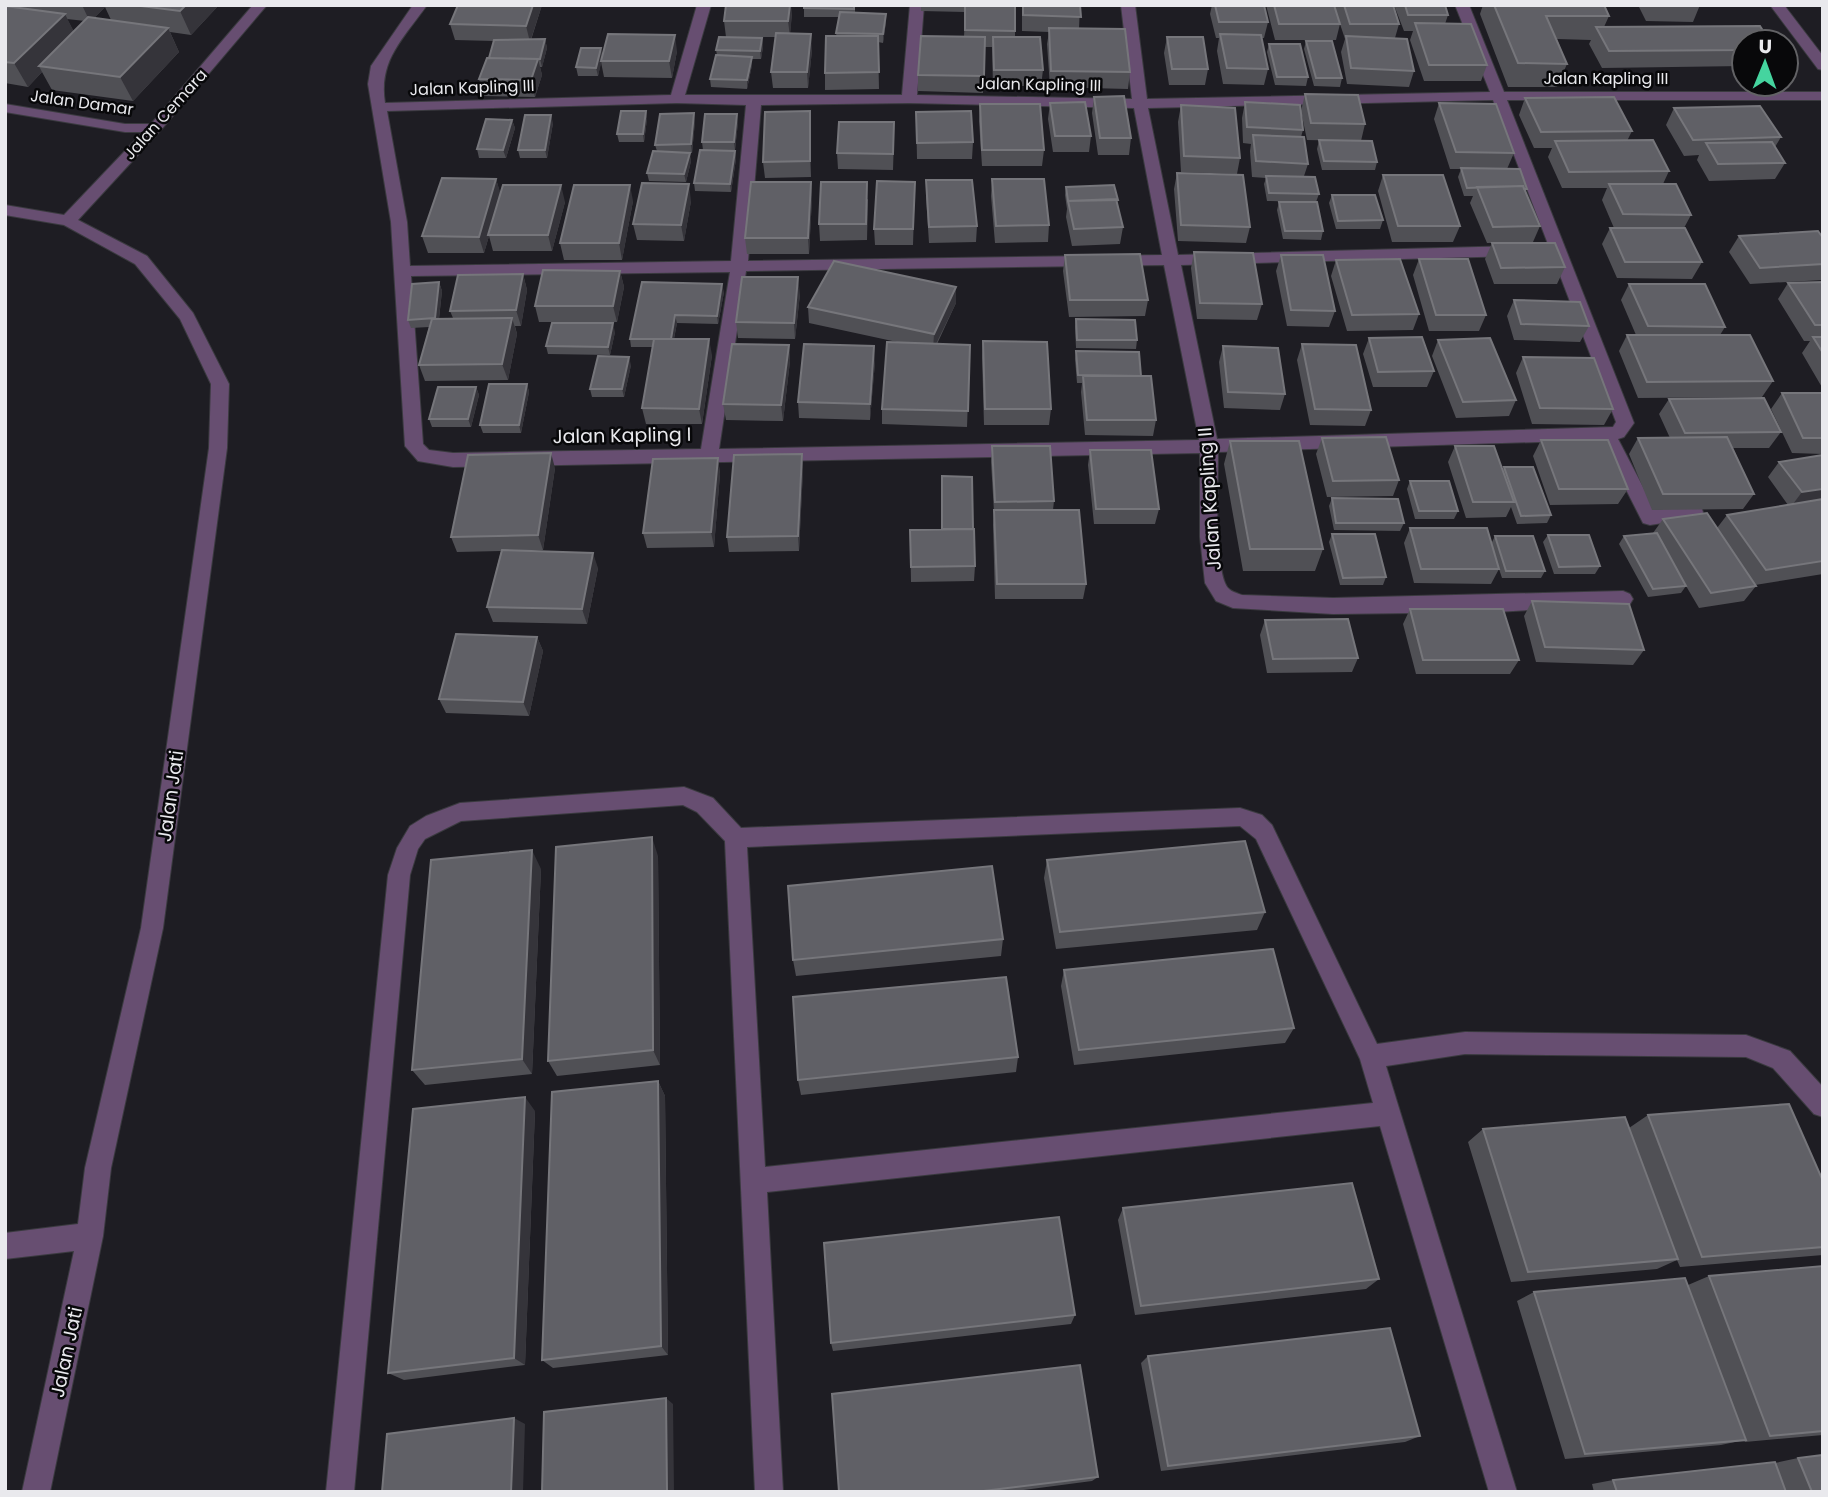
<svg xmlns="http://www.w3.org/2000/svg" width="1828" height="1497" font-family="Poppins,sans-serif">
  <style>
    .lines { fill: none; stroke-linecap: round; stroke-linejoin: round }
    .street-casing { stroke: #3a3a3f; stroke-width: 2 }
    .street { fill: #674e71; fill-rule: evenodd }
    .wall { fill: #505055; fill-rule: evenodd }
    .shaded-wall { fill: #35343a }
    .building { fill: #606066; stroke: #76767b; stroke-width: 2 }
    .labels { text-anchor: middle; stroke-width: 5; stroke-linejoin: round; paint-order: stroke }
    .far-street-label { font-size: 16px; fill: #e9e9ed; stroke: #08080a }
    .street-label { font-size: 19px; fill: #e9e9ed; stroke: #08080a }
  </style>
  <rect width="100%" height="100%" fill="#1e1d23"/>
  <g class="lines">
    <defs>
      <path id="street" d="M253,5H267L160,131L78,220L147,256L193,313L229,384L227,448L163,928L111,1168L103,1236L50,1492H22L74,1251L5,1259V1233L78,1224L85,1168L141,928L209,448L211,384L180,319L135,264L64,225L5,215V205L64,215L143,132H125L5,112V104L125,124H151Z
        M413,5H427C404,38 378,60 385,103L671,95L697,5H711L685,95H902L910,5H924L917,95L1132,99L1121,5H1135L1147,99L1490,92L1455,5H1469L1504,92H1823V100H1507L1634,423L1624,437L1618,439L1655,510L1694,505L1701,507L1703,512L1701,517L1650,525L1643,523L1601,440L1218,452C1218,485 1214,554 1225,583C1228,591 1234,592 1242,595L1333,598L1623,591L1630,594L1633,599L1630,604L1496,612L1333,614L1233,608L1216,601L1205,583L1200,537V453L453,467L418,461L405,446L391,222L368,84L371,66ZM1493,100L1616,422L1613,427L1217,439L1181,265L1516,256L1524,251L1516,246L1178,255L1148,108ZM677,103L746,105L731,261L410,266L407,222L387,111ZM909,103L1134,108L1162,255L748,261L761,105ZM1164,265L1199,440L719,449L746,271ZM730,272L701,449L453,453L429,450L423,444L411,276Z
        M1770,5H1784L1823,56V70L1818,69Z
        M684,787L713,798L741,828L1240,808L1262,815L1272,825L1377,1044L1465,1032L1746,1035L1790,1051L1823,1087V1117L1814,1114L1773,1068L1746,1057L1465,1054L1386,1066L1517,1492H1489L1380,1126L767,1192L783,1492H755L725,841L697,812L683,805L461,821L425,839L418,849L410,875L354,1492H326L388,875L397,848L410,826L426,816L460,803ZM1240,826L1256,839L1360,1059L1373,1103L765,1167L747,847Z"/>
    </defs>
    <!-- street casing -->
    <use href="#street" class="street-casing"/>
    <!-- street -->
    <use href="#street" class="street"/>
  </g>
  <!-- wall -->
  <path class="wall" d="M11,5H219L191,35L170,32L179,52L133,101L52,90L42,72L28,87L5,83V6L12,7ZM105,7L111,20L94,18ZM67,19L85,21L74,32Z
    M458,5H542L531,40L545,39L547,48L542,67H540L542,75L535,97L483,96L479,79L489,58L494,41L455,40L450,24Z
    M804,5H855V13L886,14V22L883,43L878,42L879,89L825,90V73L836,36L839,17H804Z
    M921,5H1015V37L1043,70L1041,86H993L992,47H984L983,93L918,91V75L964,37L965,12L921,11Z
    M1022,5H1080L1079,29L1130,72L1128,89L1050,87L1047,44L1049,32L1022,31Z
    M1212,5H1264L1268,22L1264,38H1262L1268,69L1264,85L1223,84L1217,51L1219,38H1216L1210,14Z
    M1266,5H1393L1399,24L1395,38L1414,71L1409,87L1347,84L1341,52L1345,39L1340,24L1336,40H1275Z
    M1394,5H1445L1448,15L1445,24L1487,65L1481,81H1424L1410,40L1413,31H1404Z
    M1483,5H1604L1609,16L1604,27L1744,42V66L1602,68L1589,44L1591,40L1557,39L1567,64L1557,87H1508L1480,14Z
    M1638,5H1700L1693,22L1646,21Z
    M792,13L790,33L812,50L808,88H773L771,72L776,37H726L724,21Z
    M1167,37L1208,69L1205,85H1169L1164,53Z
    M762,38L763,47L761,59H752V65L747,89L711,87L710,79L717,55L716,50Z
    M1306,41L1342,78L1340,87L1314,86L1304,49Z
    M1269,44L1308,77L1306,86L1275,85L1267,52Z
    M677,51L672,78L604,77L601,62L598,76H578L576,67L603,54Z
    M1305,94L1365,124L1361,141L1307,140L1301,111Z
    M1094,97L1131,138L1129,155H1098L1092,113Z
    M1525,98L1632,131L1627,141L1669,171L1663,184L1691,215L1684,228L1702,262L1692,279L1617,278L1602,244L1610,228H1614L1602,200L1607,188H1562L1548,157L1552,148H1534L1519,115Z
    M1245,102L1303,130L1301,137L1308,164L1304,176L1319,194L1316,202L1323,231L1321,240L1283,239L1277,210L1279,202H1310L1267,201L1264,184L1266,178L1252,177L1250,151L1251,144L1243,143L1242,118Z
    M1050,103L1091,136L1089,152H1053L1048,119Z
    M1439,103L1514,153L1507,169L1527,189L1525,192L1540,226L1533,242L1487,243L1470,203L1473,196H1464L1458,177L1461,169H1450L1434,119Z
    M980,104L1044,150L1042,166H982L979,121Z
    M1181,105L1240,158L1237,174L1181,172L1178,122Z
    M1674,108L1781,137L1775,147L1785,163L1775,179L1709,181L1697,160L1699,155L1684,156L1666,125Z
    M646,111L647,119L644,142H619L617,134Z
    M916,112L973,142L972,159H917Z
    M512,120L515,128L506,158H479L477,149Z
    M695,121L692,153H689L691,161L686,182L649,181L647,173L657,151L655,145Z
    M738,122L735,150H703L702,142Z
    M553,123L547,158H520L518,150Z
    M811,128V177L765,178L763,162Z
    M894,138L893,170L838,169L837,153Z
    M1319,140L1377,162L1375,170H1322L1317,149Z
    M735,151L736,159L731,192L695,191L694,183Z
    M1177,173L1250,227L1246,243L1178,241L1174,189Z
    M1383,175L1460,226L1453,242H1392L1378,191Z
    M496,179L500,193L565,202L552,251H493L489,236L484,253H428L422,236Z
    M992,179L1049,225L1048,242L995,243L991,196Z
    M926,180L977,226L976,242L929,243L926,197Z
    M811,182L812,198L809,254H747L745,238Z
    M915,182L913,245H875L874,229Z
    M1066,187L1118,200L1117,205L1123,227L1120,244L1072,246L1066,217L1067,209L1065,195Z
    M1332,195L1383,220L1380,229H1336L1329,203Z
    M868,199L867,240L820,241L819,224Z
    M633,201L622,260H564L560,243Z
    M691,201L684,241L637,240L633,224Z
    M1739,236L1823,238V280L1750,284L1729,252Z
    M1492,243L1565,267L1557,284H1494L1485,259Z
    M1194,252L1262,304L1257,320L1197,319L1191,268Z
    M1065,255L1148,300L1145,316L1069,317L1063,271Z
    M1281,255L1335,311L1329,327L1287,326L1276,271Z
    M1419,259L1486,315L1479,331H1429L1413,275Z
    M1336,260L1419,314L1413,330L1347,331L1331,276Z
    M620,271L624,287L617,322H539L535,306Z
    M523,274L527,290L521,326H515L517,334L508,380L425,381L419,365L429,327L411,328L408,320L439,282L442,291L439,319L453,318L450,311Z
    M1823,282V389L1802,353L1810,341H1804L1778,299L1788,283Z
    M1629,284L1725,327L1720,335L1773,381L1762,397L1638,398L1619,351L1627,335H1636L1621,300Z
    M956,287V303L937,344L970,345L967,427L882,424V409L897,342L809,323L808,307Z
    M724,292L718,324L677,323L674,339L712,355L702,424H646L642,408L653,347H631L630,339Z
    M800,294L795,339L738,338L736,322Z
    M1514,300L1589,326L1580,342L1514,340L1507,316Z
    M1076,319L1137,340L1136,349L1076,348L1075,327Z
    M615,332L610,355L548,354L546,346Z
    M1369,338L1434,371L1427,387H1373L1363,354Z
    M1438,340L1516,400L1509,416L1456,418L1432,356Z
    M983,341L1051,409L1049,425H984L982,357Z
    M1302,344L1371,410L1365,426L1310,425L1297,360Z
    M789,345L790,361L783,421L726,420L723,404Z
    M1223,346L1285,394L1280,410L1224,408L1219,362Z
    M1076,351L1141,376L1156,420L1153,436L1085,435L1081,392L1082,383H1077L1075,359Z
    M1523,357L1613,409L1604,425L1532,424L1516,373Z
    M875,362L870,420L799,418L798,402Z
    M631,365L624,397H592L590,389Z
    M527,384L529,392L521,433H483L480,425Z
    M476,387L479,395L471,427H432L429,419Z
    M1782,393H1823V454L1792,453L1771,409Z
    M1669,399L1781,432L1769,448H1733L1754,494L1743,509L1652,510L1629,454L1638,438H1670L1659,414Z
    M1322,438L1399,480L1393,496L1327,497L1316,454Z
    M1541,440L1628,489L1618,504L1550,505L1533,456Z
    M1230,441L1323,549L1315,571H1243L1224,464Z
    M992,446L1054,501L1053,510L1086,584L1083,599H995L993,525L994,512L991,462Z
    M1455,446L1503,470L1504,467L1551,515L1547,523L1517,524L1511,507L1506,517L1466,518L1448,462Z
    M1090,450L1159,509L1155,524H1094L1088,465Z
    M802,454L803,470L799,551L729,552L727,537Z
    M1823,455V574L1755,585L1756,586L1744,601L1699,608L1686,586L1681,593L1648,597L1619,544L1624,536L1653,533L1663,519L1717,528L1727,515L1788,505L1768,477L1779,462Z
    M718,458L720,474L714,547L647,548L643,533Z
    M555,468L543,550L520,551L598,568L587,624L493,622L487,607L501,551L457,552L451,537Z
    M1410,481L1458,511L1454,519H1415L1407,489Z
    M1332,498L1404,523L1400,531L1334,530L1329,506Z
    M1410,528L1491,544L1495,536L1545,571L1541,578H1502L1499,569L1491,584L1414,583L1404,543Z
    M910,530L975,566L974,581L911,582Z
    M1332,534L1386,577L1383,585H1340L1329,542Z
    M1548,535L1600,566L1595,574H1554L1543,542Z
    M1532,601L1644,650L1633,665L1536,662L1524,616Z
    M1410,609L1519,660L1510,674H1416L1403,624Z
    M1265,620L1358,658L1352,672L1267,673L1260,635Z
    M537,637L543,651L529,716L446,713L439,699Z
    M658,856L660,1065L557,1076L548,1061Z
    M1047,860L1265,912L1257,930L1056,949L1044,878Z
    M541,869L532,1074L425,1085L412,1070Z
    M1003,939L1001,956L796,976L793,960Z
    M1064,970L1294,1028L1285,1043L1074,1065L1061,986Z
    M1018,1057L1016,1072L801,1095L798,1080Z
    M658,1081L665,1096L668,1355L553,1368L542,1360Z
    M535,1111L525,1365L404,1380L388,1373Z
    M1648,1115L1823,1181V1255L1680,1267L1677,1260L1657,1269L1511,1282L1468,1142L1483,1129L1629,1128Z
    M1123,1208L1379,1279L1366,1289L1135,1315L1118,1220Z
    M1823,1266V1435L1745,1442L1744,1440L1721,1445L1565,1459L1517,1301L1534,1292L1688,1285L1709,1276Z
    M1075,1315L1071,1324L833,1351L831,1343Z
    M1148,1356L1420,1436L1405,1442L1161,1471L1141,1363Z
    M1798,1458L1823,1492H1594L1592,1484L1613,1480L1775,1463Z
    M1098,1477L1092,1481L1008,1492H839Z"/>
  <!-- shaded-wall -->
  <path class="shaded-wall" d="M82,5H104L105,7L90,22Z
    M186,5H219L191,35L180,11Z
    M533,5H542L530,42L526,26Z
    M790,5H791L792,13L790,37L788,21Z
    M65,14L77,38L39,66L42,72L28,87L14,63Z
    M886,14V22L883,43V34Z
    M168,28L179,52L133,101L120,77Z
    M811,34L812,50L808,88L807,72Z
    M675,35L677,51L672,78L669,61Z
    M762,38L763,47L761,59L760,51Z
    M545,39L547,48L542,67L540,59Z
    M601,48L603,56L598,76L596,68Z
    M752,57V65L747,89V80Z
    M538,59L542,75L535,97L531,80Z
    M646,111L647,119L644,142L643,134Z
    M810,111L811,128V177L810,161Z
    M694,113L695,121L692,153L691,144Z
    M737,114L738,122L735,150L734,142Z
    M551,115L553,123L547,158L545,150Z
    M512,120L515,128L506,158L503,150Z
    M735,151L736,159L731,192L730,184Z
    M690,153L691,161L686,182L684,174Z
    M496,179L501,195L488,235L489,236L484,253L479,237Z
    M811,182L812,198L809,254L808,238Z
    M689,184L691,201L684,241L681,225Z
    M561,185L565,202L552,251L548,235Z
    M630,185L633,201L622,260L619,243Z
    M620,271L624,287L617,322L613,306Z
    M523,274L527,290L521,326L516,310Z
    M798,277L800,294L795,339L794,323Z
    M439,282L442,291L438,326L435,318Z
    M722,284L724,292L718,324L717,316Z
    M956,287V303L933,350L934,334Z
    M675,315L677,323L672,348L670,340Z
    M512,318L517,334L508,380L502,364Z
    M613,323L615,332L610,355L608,347Z
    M709,339L712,355L702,424L699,409Z
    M789,345L790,361L783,421L781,405Z
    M874,346L875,362L870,420V404Z
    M629,357L631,365L624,397L622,389Z
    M527,384L529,392L521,433L519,425Z
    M476,387L479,395L471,427L468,419Z
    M551,453L555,468L543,550L538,535Z
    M802,454L803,470L799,551L798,536Z
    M718,458L720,474L714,547L711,532Z
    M1823,489V502L1790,508L1802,492Z
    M593,553L598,568L587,624L582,609Z
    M537,637L543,651L529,716L523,702Z
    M652,837L658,856L660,1065L653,1050Z
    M532,850L541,869L532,1074L522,1059Z
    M658,1081L665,1096L668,1355L661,1346Z
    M525,1097L535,1111L525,1365L514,1358Z
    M666,1398L673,1404L674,1492H667Z
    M514,1418L525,1424L523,1492H511Z"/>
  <!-- building -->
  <path class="building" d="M133,5H186L180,11Z
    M458,5H533L526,26L450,24Z
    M726,5H790L788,21H724Z
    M804,5H854V9L804,8Z
    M965,5H1015V31L965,30Z
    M1023,5H1080L1081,17L1023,15Z
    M1215,5H1264L1268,22H1219Z
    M1274,5H1334L1340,24H1279Z
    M1344,5H1393L1399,24H1350Z
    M1405,5H1445L1448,15H1408Z
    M1494,5H1604L1609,16H1546L1567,64L1518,63Z
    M5,6L65,14L14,63L5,62Z
    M840,12L886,14L883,34L836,33Z
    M88,17L168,28L120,77L39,66Z
    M1415,23L1471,24L1487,65H1429Z
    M1760,26L1770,42H1744V50L1609,51L1596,27Z
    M1049,28L1125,29L1130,72L1051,71Z
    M776,33L811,34L807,72H771Z
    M608,34L675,35L669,61H601Z
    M1220,34L1261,35L1268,69L1227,68Z
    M826,36H878L879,72L825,73Z
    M921,36L985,37L984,76L918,75Z
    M1346,36L1407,39L1414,71L1351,68Z
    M719,37L762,38L760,51L716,50Z
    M993,37H1040L1043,70H994Z
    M1167,37H1203L1208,69H1172Z
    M545,39L540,59L489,58L494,40Z
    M1306,41H1332L1342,78H1316Z
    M1269,44H1300L1308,77H1277Z
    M581,48H601L596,68L576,67Z
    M716,55L752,57L747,80L710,79Z
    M487,58L538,59L531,80L479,79Z
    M1305,94L1358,95L1365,124L1311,123Z
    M1124,96L1131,138H1100L1094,97Z
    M1614,97L1632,131L1541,132L1525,98Z
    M1085,102L1091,136H1055L1050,103Z
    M1245,102L1300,105L1303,130L1247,127Z
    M1439,103L1496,104L1514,153L1456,152Z
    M980,104H1040L1044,150H982Z
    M1181,105L1235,108L1240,158L1184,156Z
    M1760,106L1781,137L1693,140L1674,108Z
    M621,111H646L643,134H617Z
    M810,111V161L763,162L765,112Z
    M971,111L973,142L917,143L916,112Z
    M694,113L691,144L655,145L660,114Z
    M705,114H737L734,142H702Z
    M525,115H551L545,150H518Z
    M486,119L512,120L503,150L477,149Z
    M839,122H894L893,154L837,153Z
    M1253,135L1304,137L1308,164L1256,161Z
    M1319,140L1372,141L1377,162L1324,161Z
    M1653,140L1669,171L1569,172L1555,141Z
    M1772,142L1785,163L1718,164L1706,143Z
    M700,150L735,151L730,184L694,183Z
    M653,151L690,153L684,174L647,173Z
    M1461,168L1520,169L1527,189H1524L1523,186L1467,188Z
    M1177,173L1243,175L1250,227L1181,225Z
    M1383,175H1443L1460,226H1398Z
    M1266,176L1315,177L1319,194L1269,193Z
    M442,178L496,179L479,237L422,236Z
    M992,179H1044L1049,225L996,226Z
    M926,180H972L977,226L929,227Z
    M877,181L915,182L913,229H874Z
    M751,182H811L808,238H745Z
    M821,182H867L866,224H819Z
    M642,183L689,184L681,225L633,224Z
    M1609,184H1676L1691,215L1623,214Z
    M503,185H561L548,235H488Z
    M574,185H630L619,243H560Z
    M1114,185L1118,200L1068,201L1066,187Z
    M1523,186L1540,226L1493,227L1477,187Z
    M1332,195H1375L1383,220L1338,221Z
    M1116,199L1123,227L1074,229L1068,201Z
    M1279,202H1317L1323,231H1285Z
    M1610,228H1685L1702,262H1625Z
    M1818,231L1823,238V264L1760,268L1739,236Z
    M1492,243H1555L1565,267L1501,268Z
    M1194,252L1253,253L1262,304L1200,303Z
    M1140,254L1148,300H1070L1065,255Z
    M1281,255H1323L1335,311L1291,310Z
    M1400,259L1419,314L1352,315L1336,260Z
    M1419,259H1468L1486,315H1436Z
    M834,261L956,287L934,334L808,307Z
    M543,270L620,271L613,306H535Z
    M523,274L516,310L450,311L458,275Z
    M742,277H798L794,323L736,322Z
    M439,282L435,318L408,320L412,284Z
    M642,282L722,284L717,316L675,315L671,339H630Z
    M1823,282V325H1815L1788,283Z
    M1629,284H1705L1725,327L1648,326Z
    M1514,300L1580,302L1589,326L1521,324Z
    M512,318L502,364L419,365L432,319Z
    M1076,319L1135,320L1137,340H1077Z
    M552,323H613L608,347L546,346Z
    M1627,335H1750L1773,381L1647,382Z
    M1422,337L1434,371L1378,372L1369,338Z
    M1813,337H1823V353Z
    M1490,338L1516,400L1463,402L1438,340Z
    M654,339H709L699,409L642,408Z
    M983,341L1047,342L1051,409H985Z
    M887,342L970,345L968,411L882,409Z
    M732,344L789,345L781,405L723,404Z
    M804,344L874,346L870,404L798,402Z
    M1302,344L1356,345L1371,410L1315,409Z
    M1223,346L1278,348L1285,394L1228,392Z
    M1076,351L1139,352L1141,376L1078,375Z
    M598,356L629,357L622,389H590Z
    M1523,357L1594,358L1613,409L1540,408Z
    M1083,376H1151L1156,420H1087Z
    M489,384H527L519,425H480Z
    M438,387H476L468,419H429Z
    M1782,393H1823V438H1803Z
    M1764,398L1781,432L1685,433L1669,399Z
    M1386,437L1399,480L1333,481L1322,438Z
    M1727,437L1754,494H1663L1638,438Z
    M1541,440H1608L1628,489H1559Z
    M1230,441H1299L1323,549H1250Z
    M992,446H1050L1054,501L995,502Z
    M1455,446H1494L1514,502H1473Z
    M1090,450H1151L1159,509H1096Z
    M551,453L538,535L451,537L468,455Z
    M802,454L798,536L727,537L734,455Z
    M1823,455V489L1802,492L1779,462Z
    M718,458L711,532L643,533L653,459Z
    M1504,467H1533L1551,515L1521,516Z
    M942,476L972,477L973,529H942Z
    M1410,481H1449L1458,511H1419Z
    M1332,498L1398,499L1404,523H1336Z
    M1823,499V561L1766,570L1727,515Z
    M994,510H1079L1086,584H997Z
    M1707,513L1756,586L1711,593L1663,519Z
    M1410,528H1487L1499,569H1421Z
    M974,529L975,566L911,567L910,530Z
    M1657,533L1686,586L1653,589L1624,536Z
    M1332,534H1375L1386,577L1343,578Z
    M1548,535H1589L1600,566L1559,567Z
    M1495,536H1533L1545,571H1506Z
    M502,550L593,553L582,609L487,607Z
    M1532,601L1629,604L1644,650L1545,647Z
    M1410,609H1503L1519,660H1423Z
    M1348,619L1358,658L1273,659L1265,620Z
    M456,634L537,637L523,702L439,699Z
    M652,837L653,1050L548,1061L556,847Z
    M1245,841L1265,912L1060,932L1047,860Z
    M532,850L522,1059L412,1070L431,860Z
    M992,866L1003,939L793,960L788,886Z
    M1273,949L1294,1028L1079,1050L1064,970Z
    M1006,977L1018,1057L798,1080L793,997Z
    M658,1081L661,1346L542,1360L552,1092Z
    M525,1097L514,1358L388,1373L413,1109Z
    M1789,1104L1823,1181V1247L1702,1257L1648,1115Z
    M1625,1117L1678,1259L1528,1272L1483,1129Z
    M1352,1183L1379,1279L1141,1306L1123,1208Z
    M1059,1217L1075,1315L831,1343L824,1243Z
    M1823,1266V1431L1770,1436L1709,1276Z
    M1685,1278L1746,1440L1585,1454L1534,1292Z
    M1390,1328L1420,1436L1168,1466L1148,1356Z
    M1080,1365L1098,1477L975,1492H839L832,1394Z
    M666,1398L667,1492H542L544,1412Z
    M514,1418L511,1492H382L387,1434Z
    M1823,1455V1492H1812L1798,1458Z
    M1775,1462L1786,1492H1617L1613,1480Z"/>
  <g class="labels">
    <!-- far-street labels -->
    <g class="far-street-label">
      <text x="1606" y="84">Jalan Kapling III</text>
      <text transform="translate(1039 84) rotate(1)" y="6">Jalan Kapling III</text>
      <text transform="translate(472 87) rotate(-2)" y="6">Jalan Kapling III</text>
      <text transform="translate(82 102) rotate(8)" y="6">Jalan Damar</text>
      <text transform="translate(165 114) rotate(-48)" y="6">Jalan Cemara</text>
    </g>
    <!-- street labels -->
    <g class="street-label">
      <text transform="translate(622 435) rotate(-1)" y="7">Jalan Kapling I</text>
      <text transform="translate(1209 499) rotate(-94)" y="7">Jalan Kapling II</text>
      <text transform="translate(170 796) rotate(-82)" y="7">Jalan Jati</text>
      <text transform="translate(66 1352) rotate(-78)" y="7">Jalan Jati</text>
    </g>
  </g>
  <!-- border -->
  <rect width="1828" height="1497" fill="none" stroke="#e9e9ed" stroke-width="14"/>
  <!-- north arrow -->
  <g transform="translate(1765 63) rotate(1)"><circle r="33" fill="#08080a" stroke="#626265" stroke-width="2"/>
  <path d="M0-5L12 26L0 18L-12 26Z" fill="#45d49f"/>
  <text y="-10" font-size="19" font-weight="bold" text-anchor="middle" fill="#e9e9ed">U</text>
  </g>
</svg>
